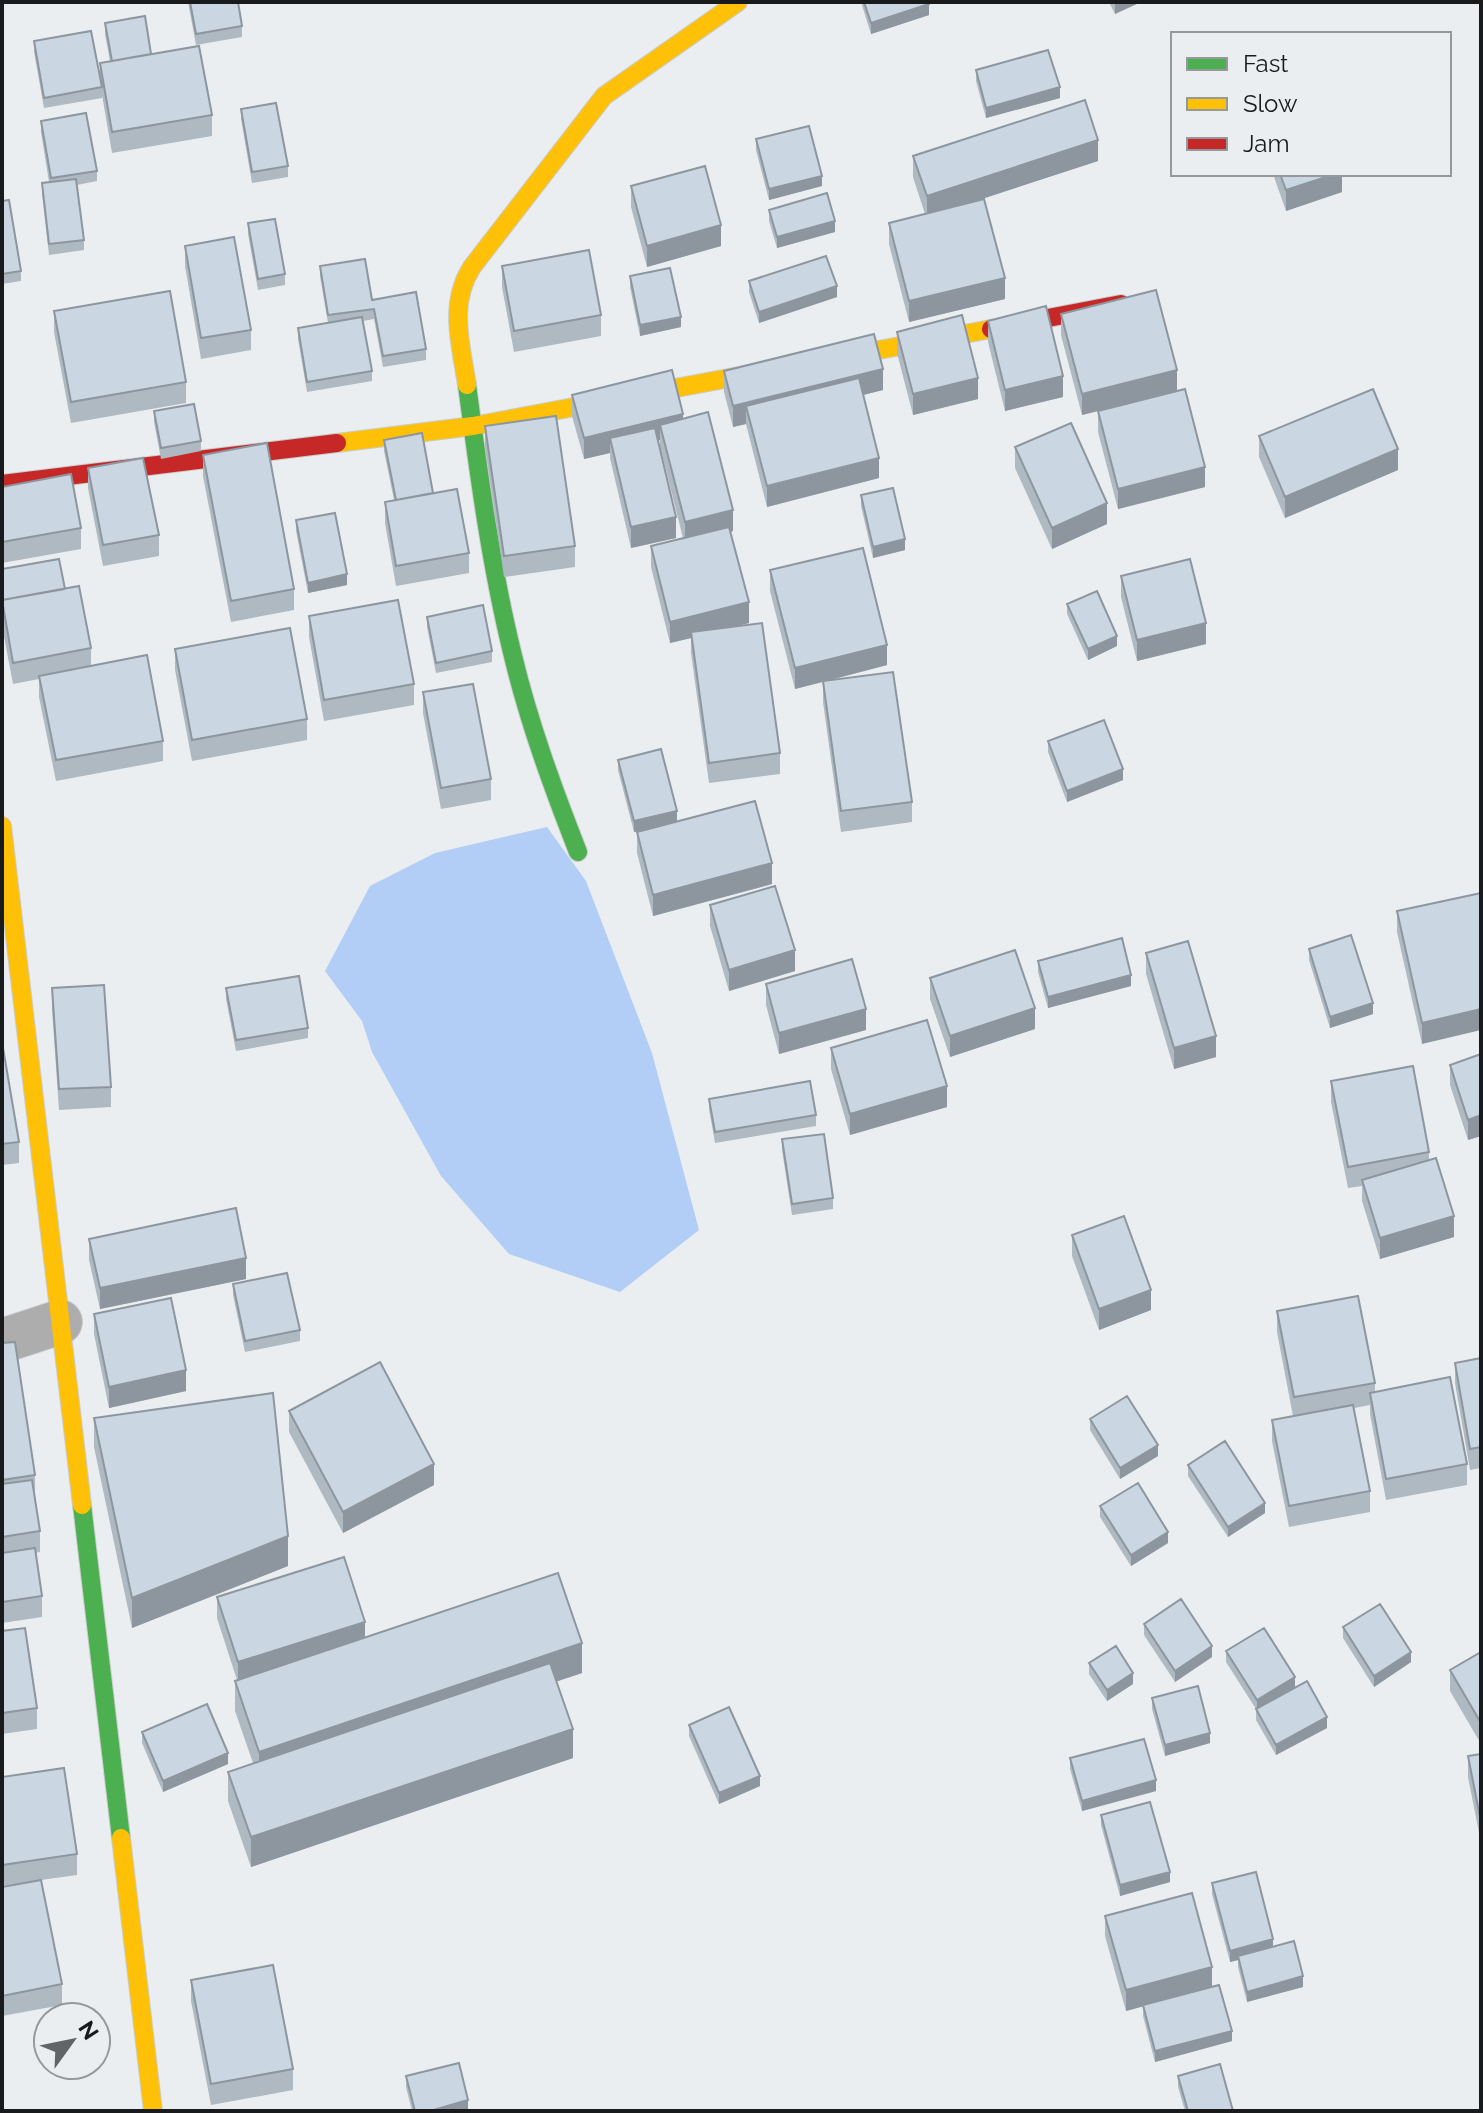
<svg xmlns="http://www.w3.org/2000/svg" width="1483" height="2113" font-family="Raleway,sans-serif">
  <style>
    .water { fill: #b2cdf6 }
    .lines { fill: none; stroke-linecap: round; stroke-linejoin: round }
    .street-casing { stroke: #cacccd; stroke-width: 46 }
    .fast-casing { stroke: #cacccd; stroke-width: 20 }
    .slow-casing { stroke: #cacccd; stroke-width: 20 }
    .jam-casing { stroke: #cacccd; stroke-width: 20 }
    .street { stroke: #adadae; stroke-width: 44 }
    .fast { stroke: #4caf50; stroke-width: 18 }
    .slow { stroke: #ffc107; stroke-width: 18 }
    .jam { stroke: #c62828; stroke-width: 18 }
    .wall { fill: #aeb9c2 }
    .shaded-wall { fill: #8d969e }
    .building { fill: #cad7e2; stroke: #8d969e; stroke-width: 2 }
  </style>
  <rect width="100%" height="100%" fill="#ebeef0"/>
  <!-- water -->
  <path class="water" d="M547,827L586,881L652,1053L699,1230L620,1292L509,1254L441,1176L372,1052L362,1021L325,971L370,886L435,853Z"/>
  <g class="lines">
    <defs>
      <path id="street" d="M2,1341L60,1322"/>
      <path id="fast" d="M467,385C479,476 491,567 513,656C529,723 553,788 578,852
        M82,1505L121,1838"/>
      <path id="slow" d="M467,385C461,345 448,304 472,267L604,96L738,2
        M337,443L473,426L991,329
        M2,826L82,1505
        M121,1838L153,2111"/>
      <path id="jam" d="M991,329L1121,304
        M2,484L337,443"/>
    </defs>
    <!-- street casing -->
    <use href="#street" class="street-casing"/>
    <!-- fast casing -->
    <use href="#fast" class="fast-casing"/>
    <!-- slow casing -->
    <use href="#slow" class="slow-casing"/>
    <!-- jam casing -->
    <use href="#jam" class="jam-casing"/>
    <!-- street -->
    <use href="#street" class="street"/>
    <!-- fast -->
    <use href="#fast" class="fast"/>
    <!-- slow -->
    <use href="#slow" class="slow"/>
    <!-- jam -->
    <use href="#jam" class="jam"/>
  </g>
  <!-- wall -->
  <path class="wall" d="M188,2H238L242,26V37L196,45Z
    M861,2H929V15L871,34Z
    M1109,2H1141L1115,14Z
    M105,23L151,54L212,115V136L112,153L102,95V98L44,108L34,52V41L100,76V63L110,61L105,34Z
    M976,70L1060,98L986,118L976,81Z
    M241,109L288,166V177L252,183L241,119Z
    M41,121L97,171V181L77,185L84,240V250L49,255L42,194V183L49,182L41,132Z
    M756,139L822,186L769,200L756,150Z
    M913,156L1098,161L977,200L1005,299L909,322L889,244V223L925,214L913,177Z
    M1273,174H1342V192L1286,211Z
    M631,186L721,246L647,267L631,207Z
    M2,201L21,271V281L2,284Z
    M769,210L835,232L777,248L769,221Z
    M248,223L285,274V285L258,290L248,234Z
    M185,246L251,330V350L201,359L185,266Z
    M320,266L372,300L426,349V360L383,367L374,319L363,321L372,371V381L307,392L298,339V328L328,323L320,276Z
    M502,266L601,315V336L514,352L502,287Z
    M630,276L681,327L640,336L630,287Z
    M749,281L837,297L759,323L749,292Z
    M54,311L186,382V403L71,423L54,332Z
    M1061,314L1177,391L1082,415L1061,335Z
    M988,321L1063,397L1005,411L988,342Z
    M897,332L978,399L913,415L897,353Z
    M724,371L883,390L863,395L879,478L767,507L746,424L733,427L724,392Z
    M572,395L683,419L733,531L731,532L749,623L735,626L780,753V774L709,783L691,653V638L670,643L651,567V546L683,538L660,446V440L658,441L676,538L631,548L610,458V453L584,459L572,416Z
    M154,411L201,441V451L161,459L154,422Z
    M1098,411L1205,487L1118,509L1098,432Z
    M485,426L575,546V567L504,577L485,447Z
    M1259,436L1398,470L1285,518L1259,457Z
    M384,440L433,493L469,553V573L396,586L385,523V502L394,500L384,451Z
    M1015,447L1107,524L1052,549L1015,468Z
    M203,455L294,589V610L231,622L203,476Z
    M88,468L159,535V556L103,566L88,488Z
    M2,487L81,528V549L2,563Z
    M861,495L905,550L873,558L861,506Z
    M296,520L347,585L308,593L296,531Z
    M2,569L65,589L91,648V666L163,741V761L56,781L39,697V679L13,684L2,626Z
    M770,570L887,665L827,681L912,802V822L841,832L823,702V682L795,689L770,591Z
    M1121,576L1206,644L1137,661L1121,597Z
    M1067,604L1117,646L1088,660L1067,614Z
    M309,616L414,684V705L324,721L309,637Z
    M427,617L492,651V662L436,673L427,627Z
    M175,649L307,719V740L192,761L175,670Z
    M423,692L491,779V800L441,809L423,713Z
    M1048,741L1123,780L1067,802L1048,752Z
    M618,760L677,821L772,884L653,916L637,853V832L668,824L634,832L618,770Z
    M1481,893L1422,1044L1397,932V911Z
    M710,905L795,971L729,991L710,926Z
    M1309,949L1373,1014L1330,1028L1309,960Z
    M1146,953L1216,1057L1174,1069L1146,974Z
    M1038,961L1131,986L1048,1008L1038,972Z
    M930,978L1035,1029L950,1057L930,999Z
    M766,984L866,1030L779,1054L766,1005Z
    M52,988L111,1087V1107L59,1110L52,1009Z
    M226,988L308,1028V1038L236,1051L226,999Z
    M2,1042L19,1142V1163L2,1165Z
    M831,1048L947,1107L850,1135L831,1069Z
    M1481,1054V1136L1468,1140L1450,1085V1065Z
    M1331,1081L1429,1152V1160L1454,1237L1380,1259L1362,1201V1186L1348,1188L1331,1102Z
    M709,1099L816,1115V1126L715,1143L709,1109Z
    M782,1139L833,1198V1209L792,1215L782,1150Z
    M1072,1235L1151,1310L1099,1330L1072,1256Z
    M89,1239L246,1279L100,1309L89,1260Z
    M233,1284L300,1330V1341L245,1352L233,1295Z
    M1277,1311L1375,1383V1392L1467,1464V1485L1386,1500L1370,1414V1405L1354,1408L1370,1491V1512L1289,1527L1272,1441V1420L1293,1416L1277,1332Z
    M94,1314L186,1391L109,1408L94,1334Z
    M2,1343L35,1475V1496L40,1531V1552L35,1553L42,1596V1617L2,1623Z
    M1481,1358V1468L1470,1470L1455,1383V1363Z
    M289,1411L434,1485L343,1533L289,1432Z
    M94,1418L288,1566L132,1628L94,1447Z
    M1090,1419L1158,1456L1120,1479L1090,1430Z
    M1188,1465L1265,1513L1228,1537L1188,1476Z
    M1100,1506L1168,1543L1131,1566L1100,1517Z
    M217,1597L365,1637L582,1673L557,1681L573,1758L251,1867L228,1801V1772L253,1763L235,1711V1681L237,1680L217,1618Z
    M1144,1624L1212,1657L1175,1682L1144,1635Z
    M1343,1627L1411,1662L1374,1687L1343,1638Z
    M2,1631L37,1708V1729L2,1734Z
    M1226,1651L1295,1688L1327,1728L1276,1755L1256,1720V1709L1226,1662Z
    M1481,1652V1744L1450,1691V1670Z
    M1089,1663L1133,1684L1107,1701L1089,1674Z
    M1152,1698L1210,1743L1165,1756L1152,1709Z
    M689,1725L760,1786L719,1804L689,1736Z
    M142,1732L228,1764L163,1792L142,1743Z
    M1481,1754V1843L1468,1777V1756Z
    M1070,1758L1156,1791L1082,1811L1070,1769Z
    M2,1777L77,1854V1875L41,1880L62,1984V2005L2,2016V1887L31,1882L2,1886Z
    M1101,1815L1170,1882L1120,1896L1101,1825Z
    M1212,1883L1273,1946L1303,1987L1247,2002L1238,1967V1960L1230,1962L1212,1894Z
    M1105,1916L1212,1987L1232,2041L1155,2062L1143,2016V2006L1126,2011L1105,1936Z
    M191,1980L293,2069V2090L211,2105L191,2001Z
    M406,2076L468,2111H412L406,2087Z
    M1178,2076L1233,2111H1185L1178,2087Z"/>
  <!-- shaded-wall -->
  <path class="shaded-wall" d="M1115,2H1141L1115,14Z
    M929,4V15L871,34V23Z
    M1060,87V98L986,118V108Z
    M1098,140V161L927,217V196Z
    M1335,174H1342V192L1286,211V190Z
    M822,176V186L769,200V189Z
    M835,221V232L777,248V237Z
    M721,225V246L647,267V246Z
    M1005,278V299L909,322V301Z
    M837,286V297L759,323V312Z
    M681,317V327L640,336V325Z
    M883,369V390L751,423L746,406V424L733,427V406Z
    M1177,370V391L1082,415V394Z
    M1063,376V397L1005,411V390Z
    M978,378V399L913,415V394Z
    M683,414V435L660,425V440L613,452L610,438V453L584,459V438Z
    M1398,449V470L1285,518V497Z
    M879,458V478L767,507V486Z
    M1205,467V487L1118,509V489Z
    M1107,503V524L1052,549V528Z
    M733,510V531L685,543V522Z
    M676,517V538L631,548V527Z
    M905,539V550L873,558V547Z
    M347,574V585L308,593V583Z
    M749,602V623L692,638L691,632V638L670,643V622Z
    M1206,623V644L1137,661V640Z
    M1117,636V646L1088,660V649Z
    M887,645V665L795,689V668Z
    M1123,769V780L1067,802V791Z
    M677,811V822L634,832V821Z
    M772,863V884L653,916V895Z
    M795,950V971L729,991V970Z
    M1131,975V986L1048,1008V997Z
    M1373,1003V1014L1330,1028V1017Z
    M1035,1008V1029L950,1057V1036Z
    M866,1009V1030L779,1054V1033Z
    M1481,1009V1030L1422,1044V1023Z
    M1216,1036V1057L1174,1069V1048Z
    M947,1086V1107L850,1135V1114Z
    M1481,1115V1136L1468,1140V1120Z
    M1454,1216V1237L1380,1259V1238Z
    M246,1258V1279L100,1309V1288Z
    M1151,1290V1310L1099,1330V1309Z
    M186,1370V1391L109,1408V1387Z
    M1158,1445V1456L1120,1479V1468Z
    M434,1464V1485L343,1533V1512Z
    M1265,1503V1513L1228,1537V1527Z
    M1168,1532V1543L1131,1566V1555Z
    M288,1536V1566L132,1628V1598Z
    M365,1622V1642L238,1683V1662Z
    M582,1643V1673L259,1782V1752Z
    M1212,1646V1657L1175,1682V1671Z
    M1411,1652V1662L1374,1687V1676Z
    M1133,1673V1684L1107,1701V1690Z
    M1295,1677V1687L1257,1711V1700Z
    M1327,1717V1728L1276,1755V1745Z
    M573,1729V1758L251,1867V1837Z
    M1210,1733V1743L1165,1756V1745Z
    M228,1753V1764L163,1792V1781Z
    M760,1776V1786L719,1804V1793Z
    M1156,1780V1791L1082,1811V1801Z
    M1170,1872V1882L1120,1896V1885Z
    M1273,1939V1950L1238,1956V1960L1230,1962V1951Z
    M1212,1967V1988L1126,2011V1990Z
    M1303,1976V1987L1247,2002V1992Z
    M1232,2031V2041L1155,2062V2051Z
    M468,2100V2111H430Z"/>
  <!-- building -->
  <path class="building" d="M190,2H238L242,26L196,34Z
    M864,2H929V4L871,23Z
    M145,16L151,54L112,61L105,23Z
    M91,31L102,87L44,98L34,41Z
    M199,46L212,115L112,132L100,63Z
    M1048,50L1060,87L986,108L976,70Z
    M1085,100L1098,140L927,196L913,156Z
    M276,103L288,166L252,172L241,109Z
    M86,113L97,171L51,178L41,121Z
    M809,126L822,176L769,189L756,139Z
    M705,166L721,225L647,246L631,186Z
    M1280,174H1335L1286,190Z
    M76,179L84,240L49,244L42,183Z
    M827,193L835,221L777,237L769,210Z
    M984,199L1005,278L909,301L889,223Z
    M9,200L21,271L2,274V201Z
    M275,219L285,274L258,279L248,223Z
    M234,237L251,330L201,338L185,246Z
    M589,250L601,315L514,331L502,266Z
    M826,256L837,286L759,312L749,281Z
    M365,259L372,300L416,292L426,349L383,356L374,309L328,315L320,266Z
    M670,268L681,317L640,325L630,276Z
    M1156,290L1177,370L1082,394L1061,314Z
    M170,291L186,382L71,402L54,311Z
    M1046,306L1063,376L1005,390L988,321Z
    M962,315L978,378L913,394L897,332Z
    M362,317L372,371L307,382L298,328Z
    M874,334L883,369L733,406L724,371Z
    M672,370L683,414L584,438L572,395Z
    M859,378L879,458L767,486L746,406Z
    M1185,389L1205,467L1118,489L1098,411Z
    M1373,389L1398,449L1285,497L1259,436Z
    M194,404L201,441L161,448L154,411Z
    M708,412L733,510L685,522L660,425Z
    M556,416L575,546L504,556L485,426Z
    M1071,423L1107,503L1052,528L1015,447Z
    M655,428L676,517L631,527L610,438Z
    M422,433L433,493L396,500L384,440Z
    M267,443L294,589L231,601L203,455Z
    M143,458L159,535L103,545L88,468Z
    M71,474L81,528L2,542V487Z
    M893,488L905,539L873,547L861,495Z
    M457,489L469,553L396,566L385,502Z
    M335,513L347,574L308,583L296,520Z
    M729,527L749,602L670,622L651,546Z
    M863,548L887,645L795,668L770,570Z
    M59,559L65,589L2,600V569Z
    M1190,559L1206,623L1137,640L1121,576Z
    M79,586L91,648L13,663L2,600Z
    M1097,591L1117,636L1088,649L1067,604Z
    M398,600L414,684L324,700L309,616Z
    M483,605L492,651L436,663L427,617Z
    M762,623L780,753L709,763L691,632Z
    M290,628L307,719L192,740L175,649Z
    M147,655L163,741L56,760L39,676Z
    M893,672L912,802L841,811L823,681Z
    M473,684L491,779L441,788L423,692Z
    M1104,720L1123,769L1067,791L1048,741Z
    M661,749L677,811L634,821L618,760Z
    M755,801L772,863L653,895L637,832Z
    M775,886L795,950L729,970L710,905Z
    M1481,893V1009L1422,1023L1397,911Z
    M1351,935L1373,1003L1330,1017L1309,949Z
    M1122,938L1131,975L1048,997L1038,961Z
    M1188,941L1216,1036L1174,1048L1146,953Z
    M1015,950L1035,1008L950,1036L930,978Z
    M852,959L866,1009L779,1033L766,984Z
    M299,976L308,1028L236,1040L226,988Z
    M104,985L111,1087L59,1089L52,988Z
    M927,1020L947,1086L850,1114L831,1048Z
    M2,1042L19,1142L2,1144Z
    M1481,1054V1115L1468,1120L1450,1065Z
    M1413,1066L1429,1152L1348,1167L1331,1081Z
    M810,1081L816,1115L715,1132L709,1099Z
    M824,1134L833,1198L792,1204L782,1139Z
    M1436,1158L1454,1216L1380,1238L1362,1180Z
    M236,1208L246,1258L100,1288L89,1239Z
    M1124,1216L1151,1290L1099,1309L1072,1235Z
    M287,1273L300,1330L245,1341L233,1284Z
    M1358,1296L1375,1383L1294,1397L1277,1311Z
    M171,1298L186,1370L109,1387L94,1314Z
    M15,1342L35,1475L2,1480V1343Z
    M1481,1358V1447L1470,1449L1455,1363Z
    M380,1362L434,1464L343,1512L289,1411Z
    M1450,1377L1467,1464L1386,1479L1370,1393Z
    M273,1393L288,1536L132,1598L94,1418Z
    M1127,1396L1158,1445L1120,1468L1090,1419Z
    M1353,1405L1370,1491L1289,1506L1272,1420Z
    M1225,1441L1265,1503L1228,1527L1188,1465Z
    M32,1480L40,1531L2,1537V1484Z
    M1138,1483L1168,1532L1131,1555L1100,1506Z
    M35,1548L42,1596L2,1602V1553Z
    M344,1557L365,1622L238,1662L217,1597Z
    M558,1573L582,1643L259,1752L235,1681Z
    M1181,1599L1212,1646L1175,1671L1144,1624Z
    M1380,1604L1411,1652L1374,1676L1343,1627Z
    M25,1628L37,1708L2,1713V1631Z
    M1264,1628L1295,1677L1257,1700L1226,1651Z
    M1116,1646L1133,1673L1107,1690L1089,1663Z
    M1481,1652V1723L1450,1670Z
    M550,1663L573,1729L251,1837L228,1772Z
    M1307,1681L1327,1717L1276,1745L1256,1709Z
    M1198,1686L1210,1733L1165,1745L1152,1698Z
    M207,1704L228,1753L163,1781L142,1732Z
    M729,1707L760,1776L719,1793L689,1725Z
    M1144,1739L1156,1780L1082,1801L1070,1758Z
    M1481,1754V1822L1468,1756Z
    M64,1768L77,1854L2,1865V1777Z
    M1150,1802L1170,1872L1120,1885L1101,1815Z
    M1256,1872L1273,1939L1230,1951L1212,1883Z
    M41,1880L62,1984L2,1996V1887Z
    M1192,1893L1212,1967L1126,1990L1105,1916Z
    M1294,1941L1303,1976L1247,1992L1238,1956Z
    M273,1965L293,2069L211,2084L191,1980Z
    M1219,1985L1232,2031L1155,2051L1143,2005Z
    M459,2063L468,2100L430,2111H415L406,2076Z
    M1220,2064L1233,2111H1188L1178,2076Z"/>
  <!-- border -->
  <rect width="1483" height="2113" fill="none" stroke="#191a1b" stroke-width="8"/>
  <!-- legend -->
  <rect x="1171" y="32" width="280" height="144" fill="#eaeef1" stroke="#96999b" stroke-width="2"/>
  <rect x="1187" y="58" width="40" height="12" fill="#4caf50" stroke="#96999b" stroke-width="2"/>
  <text x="1243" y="72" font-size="24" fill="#191a1b">Fast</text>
  <rect x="1187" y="98" width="40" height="12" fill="#ffc107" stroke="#96999b" stroke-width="2"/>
  <text x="1243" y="112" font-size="24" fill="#191a1b">Slow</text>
  <rect x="1187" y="138" width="40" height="12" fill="#c62828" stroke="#96999b" stroke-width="2"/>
  <text x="1243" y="152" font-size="24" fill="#191a1b">Jam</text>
  <!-- north arrow -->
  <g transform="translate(72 2041) rotate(57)"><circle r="38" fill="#eaeef1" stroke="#96999b" stroke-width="2"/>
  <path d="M0-6L14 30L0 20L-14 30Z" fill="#626466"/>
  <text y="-12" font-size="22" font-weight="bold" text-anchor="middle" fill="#191a1b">N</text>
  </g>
</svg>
